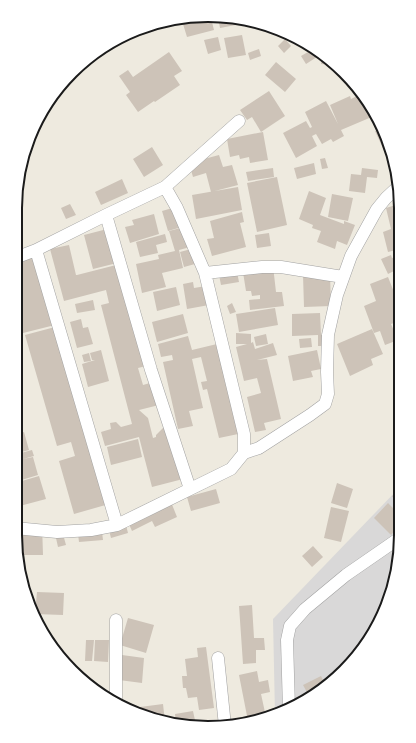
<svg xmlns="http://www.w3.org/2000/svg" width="416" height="743" font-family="'IBM Plex Sans',sans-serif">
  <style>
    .residential { fill: #d9d8d8 }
    .building { fill: #cdc3b8 }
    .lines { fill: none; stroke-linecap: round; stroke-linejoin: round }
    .street-casing { stroke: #a2a2a2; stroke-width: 13 }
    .street { stroke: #fff; stroke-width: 12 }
    .rim { fill: none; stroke: #1b1b1b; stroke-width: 2 }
  </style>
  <rect width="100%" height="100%" fill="#eeeadf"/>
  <!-- residential -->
  <path class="residential" d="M400,487L401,547L375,632L335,680L282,713L275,715L273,619Z"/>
  <!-- building -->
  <path class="building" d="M233,17L240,19L241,24L220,28L218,18Z
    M211,18L214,30L187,37L183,24L179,25L178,20Z
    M242,35L246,55L228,58L224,38Z
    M218,37L221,50L208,54L204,40Z
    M285,39L291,46L284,53L278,46Z
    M300,39L305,41L320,55L306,64L301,56L308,52Z
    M259,49L261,56L250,60L248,53Z
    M169,52L182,71L174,76L180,85L155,102L154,101L138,112L126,95L130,92L119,76L128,70L133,77Z
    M322,57L324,59L331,65L321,64Z
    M276,62L296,79L285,92L265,75Z
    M269,91L285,116L261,132L252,117L247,120L240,110Z
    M361,94L369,101L370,104L369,105L374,116L341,130L344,136L333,142L331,139L322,144L316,134L312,136L317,146L296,158L283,133L306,121L310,128L312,127L305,112L326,101L338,124L330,105L350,96L351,99Z
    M379,130L393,167L392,168L375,131Z
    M263,132L268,160L250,163L249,157L240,159L239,155L230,157L227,139Z
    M152,147L163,165L144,177L133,159Z
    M219,155L223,167L232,165L238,185L211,192L206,173L193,177L189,163Z
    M325,158L328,168L322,169L320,159Z
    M314,163L316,174L297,179L294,168Z
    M273,168L274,177L248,181L246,172Z
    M362,168L378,170L377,178L367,177L365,193L349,191L351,174L361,175Z
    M277,177L287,225L257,232L247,183Z
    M122,179L128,193L101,205L95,192Z
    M238,187L242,210L196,219L192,195Z
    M309,191L326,198L320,215L344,224V221L355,225L347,245L337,241L335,249L317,242L321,231L312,228L313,225L299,219Z
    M332,194L353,198L348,221L328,217Z
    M70,204L76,215L66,219L61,208Z
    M399,204L400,249L388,252L383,232L391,229L386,208Z
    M176,207L182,227L168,231L162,211Z
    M242,212L244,222L240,223L246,247L212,256L207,239L214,238L210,221Z
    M154,214L159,234L130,243L125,227L134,225L132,220Z
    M188,226L194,246L179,250L183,268L162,273L166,287L142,293L136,264L159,259L158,255L175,251L169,231Z
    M111,228L117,263L93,269L84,235Z
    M269,233L271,246L257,248L255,235Z
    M165,234L167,242L156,245L158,253L140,257L136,242Z
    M69,245L76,275H77L124,263L150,365L138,368L143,385L157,381L163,404L139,410L148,418L153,438L156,437V435L168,423L183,479L152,487L139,437L105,446L101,432L111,429L110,423L116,422L121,427L132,424L101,305L109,303L106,290L64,301L50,249Z
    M191,249L195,264L184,267L180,252Z
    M391,255L392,258L400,255V272L398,269L388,274L381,259Z
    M37,256L55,325L23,333L15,303V262Z
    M242,266H273L276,292H282L284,306L250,310L249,300L260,299V295L252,296L251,291H246Z
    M236,267L239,282L221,285L218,270Z
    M330,274L331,306L304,307L303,275Z
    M388,277L400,307V321L391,324L398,340L385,345L380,331L374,333L364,306L376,301L370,284Z
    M193,282L194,288L206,286L209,305L187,309L183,284Z
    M176,287L180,305L157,311L153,292Z
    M93,300L95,310L77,313L75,304Z
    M232,303L236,312L230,314L227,306Z
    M275,308L278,325L239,332L236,314Z
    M320,313L321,335H323V346H318V335L292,336V314Z
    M183,314L188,333L157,342L152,322Z
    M81,319L83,328L88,327L93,344L77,348L70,322Z
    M55,327L109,504L74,514L59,461L75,456L71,442L57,446L25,335Z
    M372,329L383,354L371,359L373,365L350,376L337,344Z
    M236,333L251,334V343L253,342L255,349L273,343L277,355L257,360L267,359L281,419L264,423L266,430L255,432L247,397L261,393L257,378L244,381L236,347L247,344H236Z
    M266,334L268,344L256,346L254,337Z
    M188,336L192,350L217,344L243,433L219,438L207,389L203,390L201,382L207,381L201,357L192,359L203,408L189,411L193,426L178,429L163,362L173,360L172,355L161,357L158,344Z
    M311,338L312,347L300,348L299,339Z
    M101,350L109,381L88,387L82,364L95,360H92L90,353Z
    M317,350L321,369L311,371L313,377L293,381L288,356Z
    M89,353L91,361L84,362L82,355Z
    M24,432L29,450L18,453L15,441V435Z
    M138,439L142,457L111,465L107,447Z
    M32,450L34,456L23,459L33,457L38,475L15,482V462L19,461L17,454Z
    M39,476L46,499L16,507L15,483Z
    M337,483L353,489L347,508L331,503Z
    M216,489L220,503L191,511L187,497Z
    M400,491V509L392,496Z
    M171,502L177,517L155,527L152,521L132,531L128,522Z
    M388,503L400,515L401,519L395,524L398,527L391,535L374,518Z
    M331,507L349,511L341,542L324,538Z
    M125,521L128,533L111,538L108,526Z
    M15,524H42L43,555H18L15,535Z
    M101,524L103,540L79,542L77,526Z
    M61,527L66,545L58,547L54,529Z
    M313,546L323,557L312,567L302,556Z
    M37,592L64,593L63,615L35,614Z
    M252,605L254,638H264L265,650H256V663L243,664L239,606Z
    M128,618L154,625L146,653L120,645Z
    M86,640H94L92,661H85Z
    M95,640H109L108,662L94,661Z
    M206,647L214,708L199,710L197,697L188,698L186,688H183L182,676H187L185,659L198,657L197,648Z
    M122,655L144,658L142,683L119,680Z
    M257,671L259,682L268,680L270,692L261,694L266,717L248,721L239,675Z
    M321,676L326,686L309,696L303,685Z
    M163,704L165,722L158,721L141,713L140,707Z
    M193,711L196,725L176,723L175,714Z"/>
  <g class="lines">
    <defs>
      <path id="street" d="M165,187L239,121
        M106,215L151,370L190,489
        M36,250L117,525
        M205,273L262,267H281L343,277
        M244,453L259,448L310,415L325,404L328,394L327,372L328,335L337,295L351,256L377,209L386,198L399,186
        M15,528L57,532L91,530L117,525L231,469L244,453V434L205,273L177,208L165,187L106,215L36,250L15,258
        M116,620V702
        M218,658L225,726
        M289,709L287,640L290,626L305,609L346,575L401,537"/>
    </defs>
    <!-- street casing -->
    <use href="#street" class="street-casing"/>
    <!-- street -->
    <use href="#street" class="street"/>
  </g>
  <!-- crop -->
  <path d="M0 0H416V743H0ZM208 22H208A186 186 0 0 1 394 208V535A186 186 0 0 1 208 721H208A186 186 0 0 1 22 535V208A186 186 0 0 1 208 22Z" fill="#fff" fill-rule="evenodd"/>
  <path class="rim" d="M208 22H208A186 186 0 0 1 394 208V535A186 186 0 0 1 208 721H208A186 186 0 0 1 22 535V208A186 186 0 0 1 208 22Z"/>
</svg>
